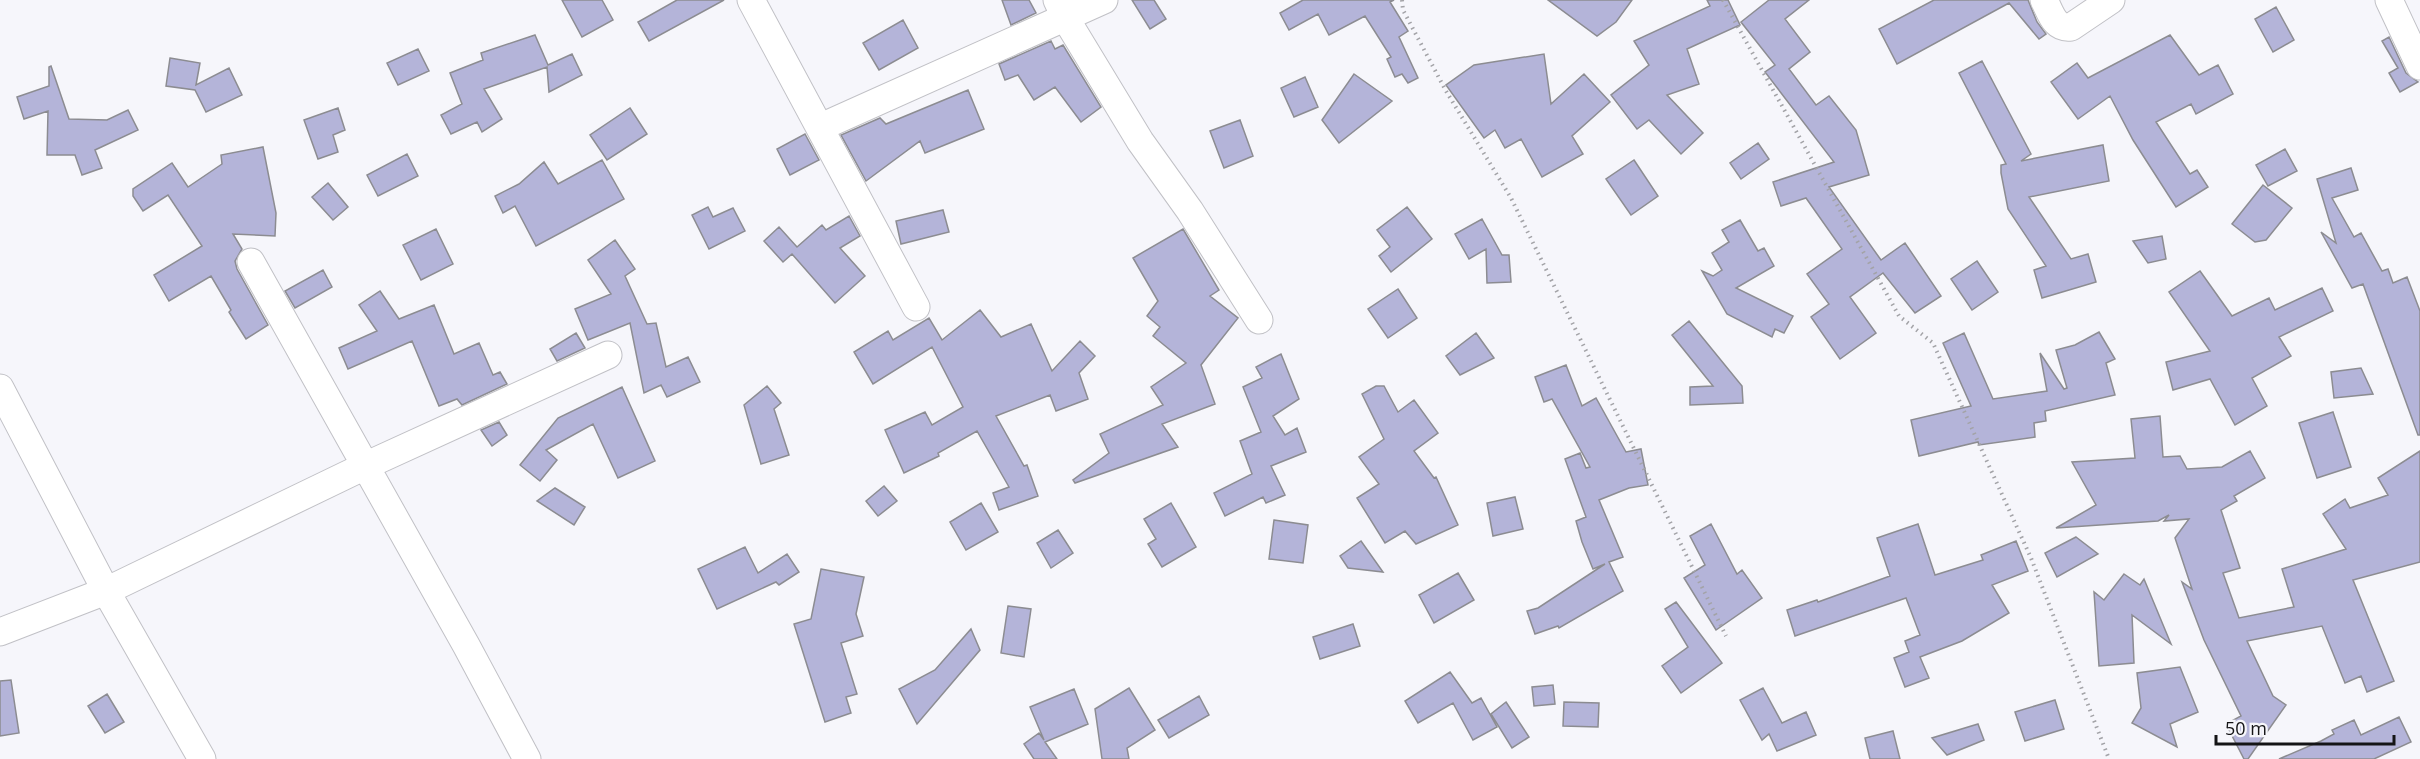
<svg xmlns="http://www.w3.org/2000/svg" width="2420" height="759" font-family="'Open Sans',sans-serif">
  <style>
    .building { fill: #b4b4d9; stroke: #8c8c91; stroke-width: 1.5 }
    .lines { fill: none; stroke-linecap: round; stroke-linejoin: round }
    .street-casing { stroke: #c1c1c6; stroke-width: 29 }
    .path { stroke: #a3a3a7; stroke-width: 4; stroke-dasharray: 1.5 4.5; stroke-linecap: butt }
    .street { stroke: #fff; stroke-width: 27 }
  </style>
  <rect width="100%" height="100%" fill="#f6f6fb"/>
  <!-- building -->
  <path class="building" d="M562,0H602L613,20L582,37Z
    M677,0H724L649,41L638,22Z
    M1002,0H1029L1036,13L1011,25Z
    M1132,0H1154L1166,19L1150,29Z
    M1303,0H1394L1390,2L1408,31L1399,37L1418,78L1408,83L1402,74L1395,77L1387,59L1391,57L1365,16L1329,35L1318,14L1289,30L1280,13Z
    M1548,0H1632L1616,22L1597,36Z
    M1707,0H1728L1740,25L1687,49L1699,84L1667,95L1703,133L1681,154L1649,120L1637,129L1611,95L1649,65L1634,41L1710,6Z
    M1769,0H1809L1785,19L1810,52L1789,69L1816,105L1829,96L1856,130L1869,175L1829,187L1881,260L1905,243L1941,296L1915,313L1883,273L1850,297L1876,333L1840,359L1811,317L1829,304L1807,274L1842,249L1806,198L1781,206L1773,182L1834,162L1765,72L1775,65L1741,22Z
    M1934,0H2028L2037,22L2046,34L2039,39L2009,3L1897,64L1879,29Z
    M2276,7L2294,40L2273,52L2255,19Z
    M903,20L918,48L879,70L863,43Z
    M535,35L548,65L572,54L582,75L549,92L547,67L484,89L502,119L482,132L477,122L451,134L441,115L462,104L450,73L483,60L481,53Z
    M2170,35L2199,75L2218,65L2233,94L2196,114L2191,104L2156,122L2190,174L2197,170L2208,187L2176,207L2133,140L2110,96L2078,119L2051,82L2077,63L2088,78Z
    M2389,37L2406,73L2418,82L2400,92L2389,73L2398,68L2382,41Z
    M1051,41L1055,49L1063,45L1101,107L1081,122L1055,87L1034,100L1018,75L1005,80L999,64Z
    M418,49L429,71L398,85L387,63Z
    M1544,54L1551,104L1584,74L1610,102L1572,136L1583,154L1542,177L1521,139L1505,148L1495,130L1484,138L1446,85L1474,65Z
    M170,58L200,63L196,85L229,68L242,95L206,112L195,90L166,86Z
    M1982,61L2031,154L2021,161L2103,145L2109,181L2029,197L2071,259L2088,254L2096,282L2042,298L2034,270L2046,266L2008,209L2001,173V165L2006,164L1959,73Z
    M51,66L69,119L107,120L128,110L138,130L95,150L102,168L82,175L75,155H47L48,111L24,119L17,97L49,86V67Z
    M1354,74L1392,101L1339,143L1322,120Z
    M1305,77L1318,107L1294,117L1281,88Z
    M968,90L984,129L925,153L920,141L866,181L841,135L880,118L886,124Z
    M338,108L345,130L333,135L338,152L318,159L304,120Z
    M630,108L647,134L607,160L590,135Z
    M1240,120L1253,156L1224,168L1210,131Z
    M805,134L819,160L790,175L777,149Z
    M1758,143L1769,159L1741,179L1730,163Z
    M263,147L276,213L275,236L233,234L242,249L235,261L237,269L268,325L246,339L229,312L231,310L211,276L169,301L154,275L202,246L168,195L143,211L133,196V189L172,163L188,187L222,164L221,155Z
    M2285,149L2297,171L2268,186L2256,165Z
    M407,154L418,176L378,196L367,175Z
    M602,160L624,199L536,246L515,206L503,213L495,196L519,184L544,162L558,184Z
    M1634,160L1658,196L1631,215L1606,179Z
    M2351,168L2358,190L2332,198L2354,237L2361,233L2382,271L2388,269L2393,283L2407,277L2420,311V435H2418L2363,284L2352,288L2321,232L2336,243L2317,179Z
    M328,183L348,207L333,220L312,197Z
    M2263,185L2292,208L2266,240L2255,242L2232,224Z
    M708,207L713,217L733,208L745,231L709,249L692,215Z
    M1407,207L1432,239L1391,272L1379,256L1390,247L1377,230Z
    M943,210L949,232L901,244L896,221Z
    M849,216L860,236L840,248L865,276L835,303L792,254L783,262L764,241L779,227L797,247L822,225L826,230Z
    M1482,219L1502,255H1509L1511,282L1487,283L1486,249L1469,259L1455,234Z
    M1740,220L1758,251L1764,248L1774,266L1736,288L1793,316L1784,333L1775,329L1772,337L1727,314L1702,271L1713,276L1722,270L1712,253L1729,242L1722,230Z
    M436,229L453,264L421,280L403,245Z
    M1183,229L1219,290L1210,296L1238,318L1201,365L1215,404L1162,424L1178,447L1075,483L1073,480L1109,453L1100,434L1163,405L1151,387L1186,363L1153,336L1160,327L1147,316L1158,301L1133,258Z
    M2162,236L2166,259L2148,263L2133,241Z
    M615,240L635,269L625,276L647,324L656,323L666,367L688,357L700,382L667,397L661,385L644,393L630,323L588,340L575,309L611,294L588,260Z
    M1977,261L1998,292L1972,310L1951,279Z
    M323,270L332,287L295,308L285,291Z
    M2200,271L2232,316L2269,298L2275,310L2322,288L2333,311L2279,337L2291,356L2252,378L2267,406L2235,425L2210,379L2173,390L2166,362L2210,351L2169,292Z
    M1398,289L1417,318L1388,338L1368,309Z
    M380,291L399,319L434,305L454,354L479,343L493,375L500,372L507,384L462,405L457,399L439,406L412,341L348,369L339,348L377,331L359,305Z
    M980,310L1001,337L1031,324L1052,371L1080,341L1095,356L1079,373L1088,399L1056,411L1050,395L996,416L1024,466L1027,465L1038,496L999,510L993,493L1009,487L977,431L938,453L939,456L904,473L885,430L925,412L932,425L963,407L932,347L873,384L854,352L888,331L893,340L929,318L942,340Z
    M1689,321L1742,386L1743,403L1690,405V387L1713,386L1672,335Z
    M2099,332L2115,359L2106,363L2115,395L2045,411L2046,421L2034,423L2035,437L1979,445L1978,442L1919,456L1911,420L1971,406L1943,343L1964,333L1993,399L2047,391L2040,353L2064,389L2067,388L2056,350L2075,345Z
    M576,333L585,348L557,361L550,349Z
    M1476,333L1494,358L1460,375L1446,356Z
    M1281,354L1299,399L1273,416L1285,435L1297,428L1306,452L1271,466L1285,495L1266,503L1263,497L1225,516L1214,493L1252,474L1240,441L1261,432L1243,387L1262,378L1256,367Z
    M1566,365L1582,406L1596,398L1626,452L1641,449L1648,485L1629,488L1599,500L1623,557L1609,562L1623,591L1559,628L1558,626L1535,634L1527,611L1538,608L1605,564L1593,569L1582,542L1576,521L1586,517L1565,459L1580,453L1586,468L1590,467L1552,399L1544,402L1535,377Z
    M2361,368L2373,394L2334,398L2331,372Z
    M767,386L781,403L774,409L789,455L761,464L744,405Z
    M1376,386H1384L1398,412L1414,400L1438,433L1414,451L1434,478L1436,477L1458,525L1416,544L1405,531L1385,543L1357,498L1379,484L1359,457L1384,439L1362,394Z
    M622,387L655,461L618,478L593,424L546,450L557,460L540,481L520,465L558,418Z
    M2333,412L2351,467L2317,478L2299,423Z
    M2160,416L2163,457L2180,456L2187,469L2222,467L2250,451L2265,478L2234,496L2237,501L2221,510L2240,568L2223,573L2239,618L2294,607L2282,569L2346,549L2323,514L2345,499L2350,508L2388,495L2378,478L2420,451V562L2353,580L2394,681L2367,692L2361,676L2345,683L2322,626L2247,641L2273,696L2286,705L2248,759H2244L2226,724L2241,716L2204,640L2182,582L2192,589L2175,538L2189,519L2164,521L2169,515L2158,521L2056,528L2096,505L2072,462L2135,458L2131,419Z
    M499,422L507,435L492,446L481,430Z
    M884,486L897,501L878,516L866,501Z
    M555,488L585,507L574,525L537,501Z
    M1515,497L1523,529L1493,536L1487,503Z
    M981,503L998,532L966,550L950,522Z
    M1171,503L1196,547L1162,567L1148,544L1156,539L1144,519Z
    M1274,520L1308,525L1303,563L1269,559Z
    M1711,524L1737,574L1742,570L1762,598L1716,630L1684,578L1705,565L1690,536Z
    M1918,524L1935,575L1983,560L1981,555L2016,541L2028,571L1992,585L2009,613L1962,641L1920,657L1929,678L1905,687L1894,658L1909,652L1905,641L1920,635L1906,598L1795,636L1787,610L1817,600L1818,602L1890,576L1877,538Z
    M1058,530L1073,553L1051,568L1037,543Z
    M2076,537L2098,554L2057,577L2045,553Z
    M1361,541L1383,572L1348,568L1340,556Z
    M745,547L758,573L787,554L799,572L779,585L776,582L717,609L698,569Z
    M821,569L864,577L856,614L863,636L841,643L857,694L846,697L851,713L825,722L794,624L811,619Z
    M1458,573L1474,600L1434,623L1419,595Z
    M2124,574L2140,585L2144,579L2171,644L2132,615L2134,663L2099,666L2094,592L2104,600Z
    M1676,602L1722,663L1681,693L1662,666L1688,647L1665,609Z
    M1008,606L1031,609L1024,657L1001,653Z
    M1353,624L1360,646L1320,659L1313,637Z
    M971,629L980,650L917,724L899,689L935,670Z
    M2180,667L2198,712L2170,724L2177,747L2132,723L2141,708L2137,673Z
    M1450,672L1472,703L1481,698L1497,727L1473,740L1453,703L1418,723L1405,701Z
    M11,680L19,733L0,736V681Z
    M1553,685L1555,704L1534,706L1532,687Z
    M1129,688L1155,730L1127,748L1129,759H1102L1095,709Z
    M1763,688L1782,723L1806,712L1816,735L1777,751L1769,734L1762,740L1740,700Z
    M1074,689L1088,724L1045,742L1057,759H1034L1024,744L1039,733L1044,740L1030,707Z
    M107,694L124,722L105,733L88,706Z
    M1199,696L1209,715L1169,738L1158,720Z
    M2055,700L2064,729L2025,741L2015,712Z
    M1506,702L1529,737L1512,748L1491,714Z
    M1564,702L1599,703L1598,727L1563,726Z
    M2399,717L2411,742L2374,759H2279L2321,741L2334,734L2332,730L2354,720L2361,735Z
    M1978,724L1984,740L1947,755L1932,738Z
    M1893,731L1900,759H1870L1865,738Z"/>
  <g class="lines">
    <defs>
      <path id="street" d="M751,0L916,307
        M1057,0L1066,19L1140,141L1190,211L1259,320
        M2044,0C2051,13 2054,29 2071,27L2111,0
        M2389,0L2420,66
        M821,127L1104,0
        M251,262L466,645L527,759
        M0,388L106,591L202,759
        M0,632L106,591L365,466L608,355"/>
    </defs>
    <!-- street casing -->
    <use href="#street" class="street-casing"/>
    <!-- path -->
    <path class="path" d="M1402,0L1403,10L1446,91L1511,198L1726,636
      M1723,0L1899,316L1933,343L2031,558L2109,759"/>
    <!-- street -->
    <use href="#street" class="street"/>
  </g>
  <!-- scale -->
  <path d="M2216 735v9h178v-9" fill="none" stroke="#141416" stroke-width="3"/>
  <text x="2225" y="735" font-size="18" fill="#141416" stroke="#f6f6fb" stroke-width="4.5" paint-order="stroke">50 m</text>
</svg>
